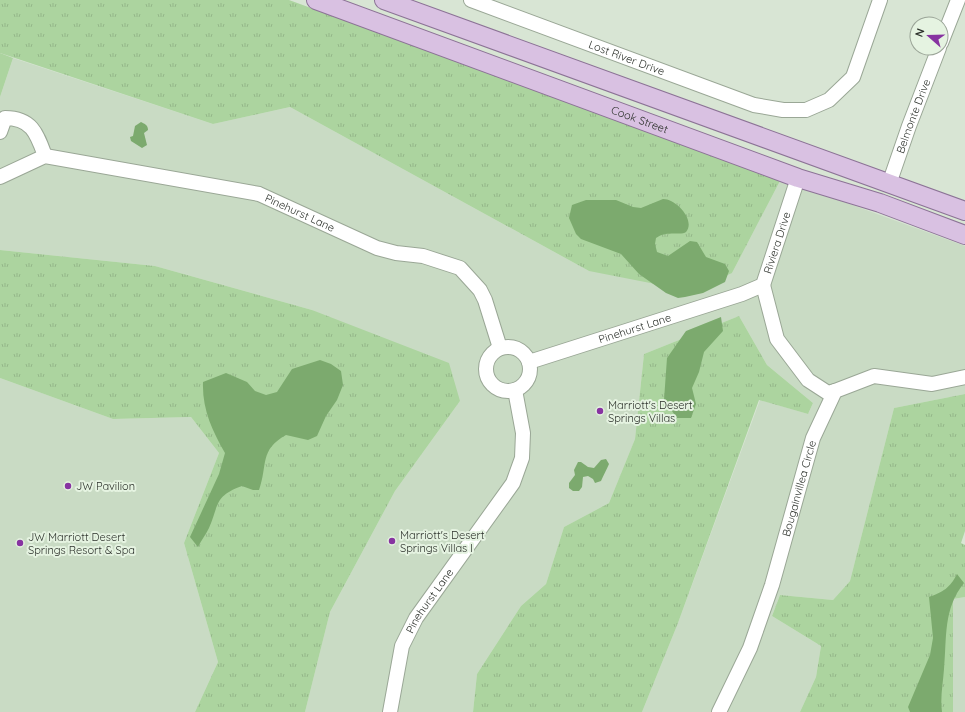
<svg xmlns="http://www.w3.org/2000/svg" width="965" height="712" font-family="Quicksand,sans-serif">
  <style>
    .built { fill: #c9dbc4 }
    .grass { fill: url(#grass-tufts) }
    .park { fill: #acd49f }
    .water { fill: #7caa6e }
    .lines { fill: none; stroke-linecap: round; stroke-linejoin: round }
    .minor-casing { stroke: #9aa796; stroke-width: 16 }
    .major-casing { stroke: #8c7396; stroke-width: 20 }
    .minor { stroke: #fff; stroke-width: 14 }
    .major { stroke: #d9c1e2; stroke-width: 18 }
    .poi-dot { fill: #8733a1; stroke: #e5f3e1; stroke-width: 1.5 }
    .labels { text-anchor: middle; stroke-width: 4; stroke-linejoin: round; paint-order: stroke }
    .street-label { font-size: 11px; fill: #2c312b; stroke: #e5f3e1 }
    .poi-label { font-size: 11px; fill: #2c312b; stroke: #e5f3e1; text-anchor: start }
  </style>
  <defs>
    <pattern id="grass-tufts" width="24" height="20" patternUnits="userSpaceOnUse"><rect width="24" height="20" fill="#acd49f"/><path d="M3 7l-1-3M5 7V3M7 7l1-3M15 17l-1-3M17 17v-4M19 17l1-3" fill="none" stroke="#94b689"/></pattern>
  </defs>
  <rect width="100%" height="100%" fill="#d8e5d4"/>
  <!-- built -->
  <path class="built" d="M13,58L213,124L290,107L589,271L732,273L781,179L965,246V394L894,408L850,581L833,600L780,595L772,616L821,646L816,677L800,712H642L678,623L760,400L808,414L813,403L767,365L739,316L644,354L635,439L609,503L564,527L546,584L521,606L477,674L473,712H305L330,612L395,491L460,401L312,310L155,266L0,250V97Z
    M0,378L113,419L191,417L219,453L184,543L218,662L195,712H0Z
    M965,597V712H953V599Z"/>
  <!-- grass -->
  <path class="grass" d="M0,0H289L781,179L732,273L691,291L589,271L290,107L213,124L0,53Z
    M0,250L155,266L312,310L449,363L460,401L395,491L330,612L305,712H195L218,662L184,543L219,453L191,417L113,419L0,378Z
    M739,316L767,365L813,403L808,414L759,400L678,623L642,712H473L477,674L521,606L546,584L564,527L609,503L635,439L644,354Z
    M965,394V531L961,543L965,545V597L953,599V712H800L816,677L821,646L772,616L780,595L833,600L850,581L894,408Z"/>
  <!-- park -->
  <path class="park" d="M0,53L13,58L0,97Z"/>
  <!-- water -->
  <path class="water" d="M141,122C145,124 148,125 148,130L144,133L147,145L142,148L131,141L130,137L133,136L135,126Z
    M663,199C676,199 696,220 686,232C682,236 667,230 656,238L655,244L657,252L668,256L690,241L697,242L706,257L725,264L729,271L725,282L703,293L685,297L678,298L666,293L639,274L621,254L581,239L576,234L569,218L572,205L586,200H616L633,207L641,208Z
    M721,317L723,331L704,352L699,372L692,388L696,404L691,418H677L664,400L667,358L686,331Z
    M320,360L331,364L341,371L343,385L337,400L326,416L317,436L308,440L286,435C259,450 268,465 259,490H253L242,486C214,496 219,505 209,528C206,534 201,541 198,547L190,537L219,474L225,453C212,430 202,409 203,382L226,373L247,382L255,391L266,395L277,392L292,369Z
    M606,459L609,464C607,469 603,476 601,481L595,483L593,479L588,476L583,477L582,487L579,491H573L569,488V483L575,475L574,470L578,462H581L588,467L594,468L601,460Z
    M957,574L964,583C943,609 947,637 944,669C943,684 940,697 942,712H910L908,707L930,655L933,638L929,597C943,592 950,588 957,574Z"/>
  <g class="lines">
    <defs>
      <g id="minor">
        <path id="s1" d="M471,0L754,105L783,110H806L829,100L853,77L880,0"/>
        <path d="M941,43L958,0"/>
        <path d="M0,132L5,118C32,118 37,134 45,156"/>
        <path id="s2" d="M0,177L45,156L259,194L377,248L396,253L423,256L460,268L480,290L485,300L500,348"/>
        <path id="s3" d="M889,184L909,126L939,48"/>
        <path d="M763,285L777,339L808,380L828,393L835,391"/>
        <circle cx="508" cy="369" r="22"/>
        <path id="s4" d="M529,362L742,294L763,285L798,178"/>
        <path id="s5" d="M390,712L402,646L416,618L513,483L522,458L523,433L515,390"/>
        <path id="s6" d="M719,712L750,648L772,585L813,438L835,391L874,376L932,384L965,377"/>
      </g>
      <g id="major">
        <path id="s7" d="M316,0L798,178L880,203L965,235"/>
        <path d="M384,0L965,211"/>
      </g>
    </defs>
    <!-- minor casing -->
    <use href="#minor" class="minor-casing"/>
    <!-- major casing -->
    <use href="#major" class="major-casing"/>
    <!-- minor -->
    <use href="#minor" class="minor"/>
    <!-- major -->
    <use href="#major" class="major"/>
  </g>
  <!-- markers -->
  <g class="poi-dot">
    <circle cx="600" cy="411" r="4"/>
    <circle cx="68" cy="486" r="4"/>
    <circle cx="392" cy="541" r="4"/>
    <circle cx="20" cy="543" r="4"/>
  </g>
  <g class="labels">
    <!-- street labels -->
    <g class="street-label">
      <text dy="4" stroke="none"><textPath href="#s1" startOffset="166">Lost River Drive</textPath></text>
      <text dy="4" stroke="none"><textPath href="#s3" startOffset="72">Belmonte Drive</textPath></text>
      <text dy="4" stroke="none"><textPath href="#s7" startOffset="345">Cook Street</textPath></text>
      <text dy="4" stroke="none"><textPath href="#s2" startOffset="312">Pinehurst Lane</textPath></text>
      <text dy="4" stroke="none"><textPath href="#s4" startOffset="291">Riviera Drive</textPath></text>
      <text dy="4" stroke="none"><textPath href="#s4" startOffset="111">Pinehurst Lane</textPath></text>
      <text dy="4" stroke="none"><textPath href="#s6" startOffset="238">Bougainvillea Circle</textPath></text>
      <text dy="4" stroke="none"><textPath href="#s5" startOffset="120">Pinehurst Lane</textPath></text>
    </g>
    <!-- poi labels -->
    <g class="poi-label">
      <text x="608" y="409">Marriott's Desert<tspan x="608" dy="13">Springs Villas</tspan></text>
      <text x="76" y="490">JW Pavilion</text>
      <text x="400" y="539">Marriott's Desert<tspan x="400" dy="13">Springs Villas I</tspan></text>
      <text x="28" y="541">JW Marriott Desert<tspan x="28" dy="13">Springs Resort &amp; Spa</tspan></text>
    </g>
  </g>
  <!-- north arrow -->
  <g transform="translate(929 36) rotate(290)"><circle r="19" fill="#e5f3e1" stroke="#9ba598"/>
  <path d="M0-3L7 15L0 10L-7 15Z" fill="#8733a1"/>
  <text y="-6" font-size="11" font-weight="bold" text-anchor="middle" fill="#2c312b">N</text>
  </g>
</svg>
